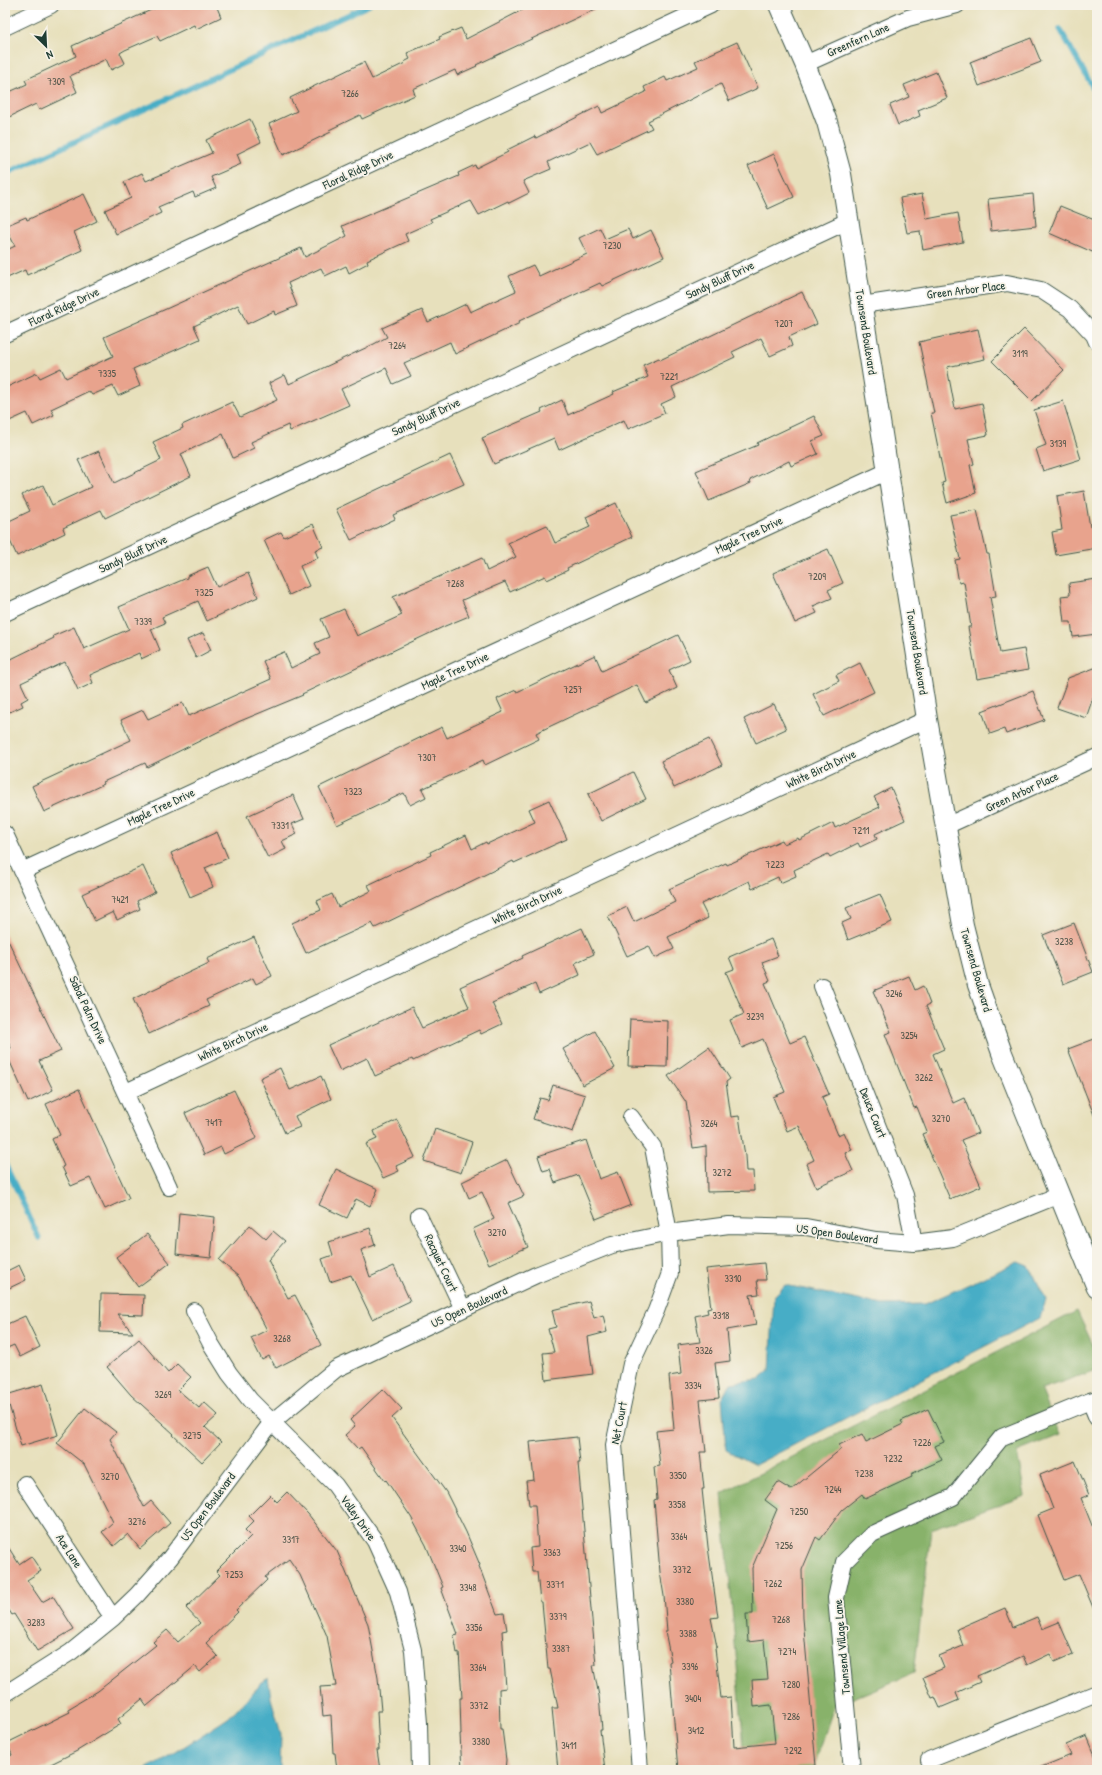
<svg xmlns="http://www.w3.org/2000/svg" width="1102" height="1775" font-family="'Patrick Hand',sans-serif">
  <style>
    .forest { fill: #88b26a; stroke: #54784f }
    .water { fill: #46adc6; stroke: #32757d }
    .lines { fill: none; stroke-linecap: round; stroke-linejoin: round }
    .stream { stroke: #46adc6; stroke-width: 5.5 }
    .building { fill: #e8a38d }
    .minor-casing { stroke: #3d5548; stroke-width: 18 }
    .tertiary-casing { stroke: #3d5548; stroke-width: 22 }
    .minor { stroke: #fff; stroke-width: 16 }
    .tertiary { stroke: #fff; stroke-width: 20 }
    .labels { text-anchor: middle; stroke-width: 3.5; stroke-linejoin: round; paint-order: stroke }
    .number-label { font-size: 10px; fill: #51564a }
    .street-label { font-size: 12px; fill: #1f3d34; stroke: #f7f3e8 }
  </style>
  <rect width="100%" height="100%" fill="#f7f3e8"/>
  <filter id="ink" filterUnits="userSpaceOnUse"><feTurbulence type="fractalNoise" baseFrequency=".025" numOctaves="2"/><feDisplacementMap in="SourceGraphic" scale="8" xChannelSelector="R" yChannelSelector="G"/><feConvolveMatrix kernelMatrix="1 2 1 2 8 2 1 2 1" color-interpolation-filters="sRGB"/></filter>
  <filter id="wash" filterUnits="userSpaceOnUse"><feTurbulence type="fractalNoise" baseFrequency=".012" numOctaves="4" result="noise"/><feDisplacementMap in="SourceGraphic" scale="16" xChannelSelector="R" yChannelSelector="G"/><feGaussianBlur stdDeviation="0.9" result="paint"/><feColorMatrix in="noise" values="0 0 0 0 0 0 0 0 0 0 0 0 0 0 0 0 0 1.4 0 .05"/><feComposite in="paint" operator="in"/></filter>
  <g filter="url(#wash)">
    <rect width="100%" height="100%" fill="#e7e0bc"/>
    <!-- forest -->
    <path class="forest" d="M1077,1311L1097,1354V1370L1041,1389L1060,1435L1017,1452L1025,1496L931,1529L914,1673L834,1706L813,1770H746L722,1493Z"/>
    <!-- water -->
    <path class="water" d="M1018,1262L1030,1267L1046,1300L1040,1318L755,1465L726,1450L722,1398L731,1383L759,1379L770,1370L774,1296L785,1285L883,1305L925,1304Z
      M268,1677L271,1698L281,1734L280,1770H144L176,1752L228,1718Z"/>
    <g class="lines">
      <!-- stream -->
      <path class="stream" d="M1060,29L1097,95
        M5,174L369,5
        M5,1164L39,1238"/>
    </g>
    <g id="blocks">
      <!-- building -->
      <path class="building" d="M162,5H216L221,17L196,29L194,25L160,41L157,36L125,50L120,53L125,63L111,70L106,59L70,76L77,92L39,110L36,104L5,119V94L27,84L25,80L76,56L72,46Z
        M532,5H604L476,65L477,66L457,75L455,70L413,89L415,95L362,119L360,115L329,130L331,132L283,155L269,124L297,111L290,98L364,62L372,79L405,63L404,62L410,59L407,53L440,39L439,37L461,28L466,39Z
        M1031,38L1041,62L979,86L970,62Z
        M737,42L758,88L729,101L721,84L648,121L652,128L597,154L590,142L548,162L551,169L523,181L529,193L509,203L508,201L479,215L471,201L430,219L432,222L405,234L408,241L367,260L368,263L349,273L346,266L325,276L321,268L288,283L297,306L275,315L274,311L247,324L238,305L194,326L200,339L133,369L140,386L118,396L113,386L92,395L89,391L51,409L54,415L33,425L27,413L5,423V388L37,373L40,378L61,368L66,378L113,356L104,337L301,248L305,257L347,236L342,226L459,176L458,173L475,165L476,168L508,152L507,150L535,136L536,138L599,106L602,113L646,92L644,87L665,77L667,81L698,67L695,61Z
        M936,72L947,98L918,110L920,116L898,125L890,105L909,97L904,85Z
        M250,119L261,142L237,154L241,164L211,177L216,188L195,197L193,192L158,207L161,213L116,234L105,210L131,198L124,182L142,173L146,181L212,153L206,140Z
        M774,154L794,197L768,209L748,166Z
        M84,194L97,221L74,232L82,250L27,275L25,270L5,279V251L15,246L5,226L26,217L27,220Z
        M922,194L927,219L958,213L963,242L923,250L920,231L907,233L900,198Z
        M1033,194L1036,226L991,231L988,199Z
        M1060,206L1097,221V254L1049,233Z
        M600,228L605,239L628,229L633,239L651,230L664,257L602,286L600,283L519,321L520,323L455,354L450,342L404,363L411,376L393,384L386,368L341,389L349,405L290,431L288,425L251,442L254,448L233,458L223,434L181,454L191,476L105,518L101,510L63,528L65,533L17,556L5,530V523L30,511L22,495L43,485L52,505L91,487L78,460L99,451L114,483L161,460L153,442L183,428L182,425L232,402L240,417L277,400L269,383L285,375L289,384L374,344L387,337L382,328L422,310L428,322L466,304L470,312L516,291L509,276L533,265L539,276L587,254L579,238Z
        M802,292L817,324L789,337L792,346L770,356L761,338L732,352L735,357L672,387L676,397L661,404L665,413L628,429L624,420L559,450L554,438L494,464L482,438L542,412L541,410L562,400L568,415L614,394L613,392L648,377L643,365L659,358L660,360Z
        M978,329L985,359L947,367L955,409L982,403L988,435L968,439L974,464L970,465L976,493L947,503L942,483L945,482L931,413H934L919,342Z
        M1024,329L1064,370L1032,401L992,361Z
        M1063,401L1081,459L1043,471L1036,449L1046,445L1034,410Z
        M814,416L824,436L812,441L818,454L791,466L789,461L750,480L751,483L709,501L696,471L758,445L757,443Z
        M450,455L464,484L393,515L395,519L351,540L336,509Z
        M1084,491L1090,527L1097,526V548L1056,555L1052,532L1062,530L1057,496Z
        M616,503L632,537L567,568L568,570L547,580L545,576L510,592L505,582L462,600L469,616L445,626L302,694L303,695L238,722L147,767L145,763L103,782L104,784L44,812L32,786L131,740L121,720L143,710L148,719L183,703L189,716L271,679L263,661L284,652L291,668L320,654L315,643L329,637L321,619L344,609L357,636L402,615L393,597L482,558L487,571L516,557L508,543L547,525L555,543L590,527L586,517Z
        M977,510L987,554H989L996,596L990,597L1000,653L1024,649L1028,670L977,679L968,627H971L964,582L959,583L955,560L960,559L950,515Z
        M313,524L323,547L315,550L318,558L300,566L309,586L289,595L264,540L281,532L284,537Z
        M828,549L843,583L828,590L832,598L813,606L817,613L795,623L773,573Z
        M208,567L217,587L248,573L258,597L207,621L198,601L162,617L165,623L151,629L160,650L141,659L139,653L90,675L93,683L78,690L65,662L21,683L28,698L21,702L23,706L5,714V662L54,638L53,636L74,627L84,649L129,629L119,607L187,578V576Z
        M1097,579V634L1073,637L1071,622H1064L1061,596L1070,595L1069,583Z
        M203,633L211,650L196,658L187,640Z
        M678,635L690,660L669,670L677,688L646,703L637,685L536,733L539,739L485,765L483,760L422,789L426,797L410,805L404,793L337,825L319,787L442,727L447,738L503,712L497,699L516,690L517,692L595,655L602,671Z
        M860,663L874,692L824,716L813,694L839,681L836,675Z
        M1097,667V686L1086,718L1057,708L1068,678Z
        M1033,691L1044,720L1006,734L1004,729L990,734L982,711Z
        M774,704L786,729L756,743L744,719Z
        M709,739L722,765L674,788L661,761Z
        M633,772L646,799L601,821L588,794Z
        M891,788L905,820L875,834L877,839L860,847L858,843L830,857L828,854L794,870L796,876L780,883L778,877L752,889L749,881L701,904L708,918L668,937L674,949L655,958L649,946L627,956L608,916L627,907L634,922L675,902L669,889L726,863L727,865L782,840L784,844L798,838L799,840L833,823L835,828L880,807L874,797Z
        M293,795L304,819L292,824L297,834L282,841L286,849L268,858L247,816Z
        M549,800L567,839L514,863L513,861L375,928L372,923L306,953L292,923L321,910L317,901L332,894L338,907L371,891L368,885L431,855L430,852L466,835L472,849L486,842L487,844L535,822L529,809Z
        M217,832L228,858L205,868L213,887L190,897L171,853Z
        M143,866L155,892L137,901L140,909L117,920L113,912L95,921L82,894Z
        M880,894L892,922L848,940L842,923L851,919L846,908Z
        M1074,923L1093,972L1063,984L1043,935Z
        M582,928L594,954L575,963L580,975L539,994L535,984L492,1003L502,1024L481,1034L479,1030L413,1061L412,1059L375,1076L367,1058L340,1071L328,1045L412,1007L422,1028L469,1007L460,987L523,958L522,956Z
        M5,934L61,1051L39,1061L53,1090L28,1102L5,1051L11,1048L5,1036Z
        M254,937L272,976L256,984L253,978L206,1000L209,1006L149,1034L133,999L209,963L207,959Z
        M771,939L778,956L762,962L770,981L765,983L790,1043L804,1037L829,1094L822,1097L838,1135L844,1132L852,1150L845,1153L853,1171L816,1187L806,1164L814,1160L799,1126L787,1131L773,1097L785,1092L763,1039L742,1048L730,1020L744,1014L726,972L734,969L729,957Z
        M909,976L915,990L923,986L930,1004L926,1006L944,1049L933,1054L953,1103L964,1098L978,1133L961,1140L981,1186L950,1199L922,1134L927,1132L917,1107L914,1108L885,1034L891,1032L873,991Z
        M630,1019L668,1021L667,1067L628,1066Z
        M595,1031L615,1068L583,1085L563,1049Z
        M1097,1038V1120H1096L1068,1049Z
        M709,1047L730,1079L726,1082L731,1117L739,1116L745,1156L746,1171H753L754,1191L707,1192L706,1146L693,1148L686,1102L668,1076Z
        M280,1068L290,1090L321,1076L331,1099L295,1116L300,1127L285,1133L260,1078Z
        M553,1085L585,1095L573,1132L533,1119L540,1098L548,1100Z
        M79,1089L129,1198L105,1209L90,1178L71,1186L62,1167L64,1166L52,1139L60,1135L46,1104Z
        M234,1090L257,1138L224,1154L221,1147L204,1155L185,1113Z
        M397,1120L415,1157L396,1166L399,1171L383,1178L366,1144L377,1139L374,1131Z
        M435,1129L472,1142L461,1173L424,1161Z
        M586,1140L599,1179L618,1172L631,1205L596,1219L578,1175L555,1183L550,1169L543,1171L538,1156Z
        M507,1160L524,1196L508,1203L528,1247L489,1264L473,1229L494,1219L482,1192L469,1198L462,1182Z
        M336,1169L378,1189L370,1206L356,1199L347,1218L319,1205Z
        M179,1213L215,1217L211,1258L176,1254Z
        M250,1225L266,1239L273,1231L285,1241L268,1260L288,1298L295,1295L321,1345L276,1368L269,1356L262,1360L251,1338L267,1330L239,1277L219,1260Z
        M370,1228L375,1245L361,1250L370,1277L394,1266L410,1301L372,1319L351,1275L330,1282L322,1259L333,1255L329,1242Z
        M147,1234L170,1263L138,1287L116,1257Z
        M764,1263L766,1280H757L759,1294L750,1295L756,1325L727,1330L730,1361L715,1363L719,1398L700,1400L706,1452H700L704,1489H702L708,1547L718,1617L711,1618L717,1647L715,1648L721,1698L731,1697L734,1747L775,1743L771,1705L754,1707L752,1680L768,1679L764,1640L748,1642L746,1614H753L752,1568L777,1509L765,1500L778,1482L791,1490L841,1449L839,1445L862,1434L866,1442L903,1424L901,1421L928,1409L944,1442L935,1446L942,1460L911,1474L912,1477L865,1499L862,1494L842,1510L820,1540L816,1537L802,1570L803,1618L816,1766L777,1770H678L669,1662L671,1661L665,1631H667L664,1596L660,1572L654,1500L657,1499L654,1467L660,1466L656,1431L674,1429L669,1376L681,1374L678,1345L700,1342L695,1316L708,1313L707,1309L711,1308L706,1269Z
        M19,1265L26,1280L5,1290V1272Z
        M101,1294L144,1295L143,1315L117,1314L133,1333L100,1332Z
        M589,1301L594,1318L603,1315L607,1332L588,1337L593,1374L546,1380L543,1353L554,1352L548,1329L556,1327L552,1310Z
        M25,1316L40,1347L20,1357L14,1345L5,1349V1325Z
        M139,1339L168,1373L177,1364L191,1377L178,1390L199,1408L204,1402L218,1415L205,1427L221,1442L202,1462L173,1435L174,1434L131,1395L107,1367Z
        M43,1384L58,1435L21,1446L6,1395Z
        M383,1389L402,1409L392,1418L446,1492L466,1532L480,1565L479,1566L497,1614L504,1613L507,1630L502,1631L506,1688L499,1689L500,1729H502L506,1760L505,1770H462L460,1734H461L460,1698H462L459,1652L457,1653L454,1635L458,1634L441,1588L443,1587L426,1545L411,1517L386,1480L385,1481L361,1447L358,1449L345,1435L355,1426L350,1420Z
        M85,1408L116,1432L110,1439L144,1507L151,1501L170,1523L140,1549L128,1534L114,1546L102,1532L113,1522L84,1464L57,1443Z
        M577,1437L580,1463H578L596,1665H593L599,1696L602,1730H600L605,1770H558L552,1708H558L550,1669H548L542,1602H540L537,1572H532L530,1548L538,1547L535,1505H529L526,1481L534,1480L530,1442Z
        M1075,1461L1089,1495L1081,1498L1097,1538V1617L1079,1574L1064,1580L1038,1515L1053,1509L1040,1475Z
        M287,1492L308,1514L337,1551L368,1624L378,1678L381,1711H377L379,1750H377L380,1770H337L335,1753H333L331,1715L323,1716L320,1687L336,1686L327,1636L300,1575L289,1559L265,1577L267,1580L236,1610L238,1612L206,1643L218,1656L200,1672L195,1666L147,1706L142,1699L118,1719L121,1724L77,1751L39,1770H5V1758L12,1755L7,1743L70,1712L68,1709L98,1691L156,1645L153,1642L167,1630L178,1642L200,1623L186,1608L220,1575L216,1571L251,1536L245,1530L254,1521L249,1516L270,1495L277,1502Z
        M5,1542L19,1564L31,1556L41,1571L27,1580L42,1602L53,1596L74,1629L37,1651L14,1614L12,1615L5,1604Z
        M1005,1608L1013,1627L1037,1617L1042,1629L1059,1622L1073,1654L1054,1662L1050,1654L1027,1665L1023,1656L977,1676L980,1682L956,1693L959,1700L940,1708L935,1697L932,1698L923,1677L944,1668L939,1656L963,1646L957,1629Z
        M1087,1736L1097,1760V1770H1034L1071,1755L1066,1745Z"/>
    </g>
  </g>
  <g filter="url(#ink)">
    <use href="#blocks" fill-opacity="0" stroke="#3d5548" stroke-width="1"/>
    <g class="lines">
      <defs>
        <path id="minor" d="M5,27L51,5
          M805,64L908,18L957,5
          M862,305L1007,283L1041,290L1070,309L1094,335L1097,342
          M5,334L711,5
          M5,613L848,221
          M946,826L1097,757
          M5,834L169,1187
          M22,871L888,471
          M822,986L905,1195L914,1243
          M126,1092L927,719
          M631,1117L653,1147L669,1233L670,1273L656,1311L631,1364L614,1445L640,1770
          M419,1216L463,1309
          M194,1311L211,1344L229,1373L250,1400L335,1485L375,1541L398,1592L413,1650L419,1723L420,1770
          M1097,1399L1090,1401L1097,1418
          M25,1484L113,1618
          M5,1694L71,1652L113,1618L137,1595L170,1558L272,1422L336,1369L463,1309L536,1275L612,1245L669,1233L729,1225L806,1227L876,1240L914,1243L953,1238L1059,1195
          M929,1760L1097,1693
          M852,1770L836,1598L844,1562L872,1534L953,1497L1002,1437L1090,1401"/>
        <path id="tertiary" d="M779,5L805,64L827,122L841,174L927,719L963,925L978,985L1002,1053L1097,1288"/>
      </defs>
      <!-- minor casing -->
      <use href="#minor" class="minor-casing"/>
      <!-- tertiary casing -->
      <use href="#tertiary" class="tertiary-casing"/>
      <!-- minor -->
      <use href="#minor" class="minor"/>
      <!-- tertiary -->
      <use href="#tertiary" class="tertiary"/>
    </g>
  </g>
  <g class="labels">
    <!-- number labels -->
    <g class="number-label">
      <text x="56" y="85">7309</text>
      <text x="350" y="97">7266</text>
      <text x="612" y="249">7230</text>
      <text x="784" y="327">7207</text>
      <text x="397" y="349">7264</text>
      <text x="1020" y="357">3119</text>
      <text x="107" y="377">7335</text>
      <text x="669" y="380">7221</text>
      <text x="1058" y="447">3139</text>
      <text x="817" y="580">7209</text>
      <text x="455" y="587">7268</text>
      <text x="204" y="596">7325</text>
      <text x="143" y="625">7339</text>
      <text x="573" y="693">7257</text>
      <text x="427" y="761">7307</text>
      <text x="353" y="795">7323</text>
      <text x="280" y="829">7331</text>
      <text x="861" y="834">7211</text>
      <text x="775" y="868">7223</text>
      <text x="120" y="903">7421</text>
      <text x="1064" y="945">3238</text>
      <text x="894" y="997">3246</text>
      <text x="755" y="1020">3239</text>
      <text x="909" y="1039">3254</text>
      <text x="924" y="1081">3262</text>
      <text x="941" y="1122">3270</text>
      <text x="214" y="1126">7417</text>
      <text x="709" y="1127">3264</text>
      <text x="722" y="1176">3272</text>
      <text x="497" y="1236">3270</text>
      <text x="733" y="1282">3310</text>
      <text x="721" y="1319">3318</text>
      <text x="282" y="1342">3268</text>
      <text x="704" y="1354">3326</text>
      <text x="693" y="1389">3334</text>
      <text x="163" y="1398">3269</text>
      <text x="192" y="1439">3275</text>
      <text x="922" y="1446">7226</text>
      <text x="893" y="1462">7232</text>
      <text x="864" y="1477">7238</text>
      <text x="678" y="1479">3350</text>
      <text x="110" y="1480">3270</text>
      <text x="833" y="1493">7244</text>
      <text x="677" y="1508">3358</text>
      <text x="799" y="1515">7250</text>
      <text x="137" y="1525">3276</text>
      <text x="679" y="1540">3364</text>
      <text x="291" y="1543">3317</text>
      <text x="784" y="1549">7256</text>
      <text x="458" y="1552">3340</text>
      <text x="552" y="1556">3363</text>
      <text x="682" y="1573">3372</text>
      <text x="234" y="1578">7253</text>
      <text x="773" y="1587">7262</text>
      <text x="555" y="1588">3371</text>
      <text x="468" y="1591">3348</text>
      <text x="685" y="1605">3380</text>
      <text x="558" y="1620">3379</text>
      <text x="781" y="1623">7268</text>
      <text x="36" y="1626">3283</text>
      <text x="474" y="1631">3356</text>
      <text x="688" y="1637">3388</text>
      <text x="561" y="1652">3387</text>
      <text x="787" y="1655">7274</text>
      <text x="690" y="1670">3396</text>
      <text x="478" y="1671">3364</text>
      <text x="791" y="1688">7280</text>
      <text x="693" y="1702">3404</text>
      <text x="479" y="1709">3372</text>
      <text x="791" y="1720">7286</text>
      <text x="696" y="1734">3412</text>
      <text x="481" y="1745">3380</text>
      <text x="569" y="1749">3411</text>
      <text x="793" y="1754">7292</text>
    </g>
    <!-- street labels -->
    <g class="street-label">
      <text transform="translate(858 40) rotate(-24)" y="4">Greenfern Lane</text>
      <text transform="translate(358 170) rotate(-25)" y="4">Floral Ridge Drive</text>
      <text transform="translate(720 280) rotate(-25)" y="4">Sandy Bluff Drive</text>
      <text transform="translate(966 290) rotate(-7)" y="4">Green Arbor Place</text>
      <text transform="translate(64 307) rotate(-25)" y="4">Floral Ridge Drive</text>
      <text transform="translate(866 332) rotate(81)" y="4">Townsend Boulevard</text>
      <text transform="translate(426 417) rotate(-25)" y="4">Sandy Bluff Drive</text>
      <text transform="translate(749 535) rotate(-25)" y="4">Maple Tree Drive</text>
      <text transform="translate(133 554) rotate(-25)" y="4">Sandy Bluff Drive</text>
      <text transform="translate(917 652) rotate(81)" y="4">Townsend Boulevard</text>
      <text transform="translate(455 671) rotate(-25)" y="4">Maple Tree Drive</text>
      <text transform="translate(821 769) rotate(-25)" y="4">White Birch Drive</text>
      <text transform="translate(1022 792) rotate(-25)" y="4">Green Arbor Place</text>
      <text transform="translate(161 807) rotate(-25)" y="4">Maple Tree Drive</text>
      <text transform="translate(527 905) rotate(-25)" y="4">White Birch Drive</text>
      <text transform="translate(976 970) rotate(74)" y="4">Townsend Boulevard</text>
      <text transform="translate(88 1010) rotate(65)" y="4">Sabal Palm Drive</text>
      <text transform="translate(233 1042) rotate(-25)" y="4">White Birch Drive</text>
      <text transform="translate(873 1113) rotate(68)" y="4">Deuce Court</text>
      <text transform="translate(837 1234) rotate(8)" y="4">US Open Boulevard</text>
      <text transform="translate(441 1263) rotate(65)" y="4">Racquet Court</text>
      <text transform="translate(469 1307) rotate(-25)" y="4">US Open Boulevard</text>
      <text transform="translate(619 1423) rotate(-79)" y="4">Net Court</text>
      <text transform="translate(208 1507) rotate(-53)" y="4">US Open Boulevard</text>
      <text transform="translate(358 1518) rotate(55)" y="4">Volley Drive</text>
      <text transform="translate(69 1551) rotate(57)" y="4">Ace Lane</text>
      <text transform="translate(842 1647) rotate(-95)" y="4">Townsend Village Lane</text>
    </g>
  </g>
  <!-- margin -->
  <rect width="1102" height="1775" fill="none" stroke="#f7f3e8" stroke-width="20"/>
  <!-- north arrow -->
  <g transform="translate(46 46) rotate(156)" stroke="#f7f3e8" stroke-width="3" paint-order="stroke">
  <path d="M0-3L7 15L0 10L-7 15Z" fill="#1f3d34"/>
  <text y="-6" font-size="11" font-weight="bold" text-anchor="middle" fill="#1f3d34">N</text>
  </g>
</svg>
